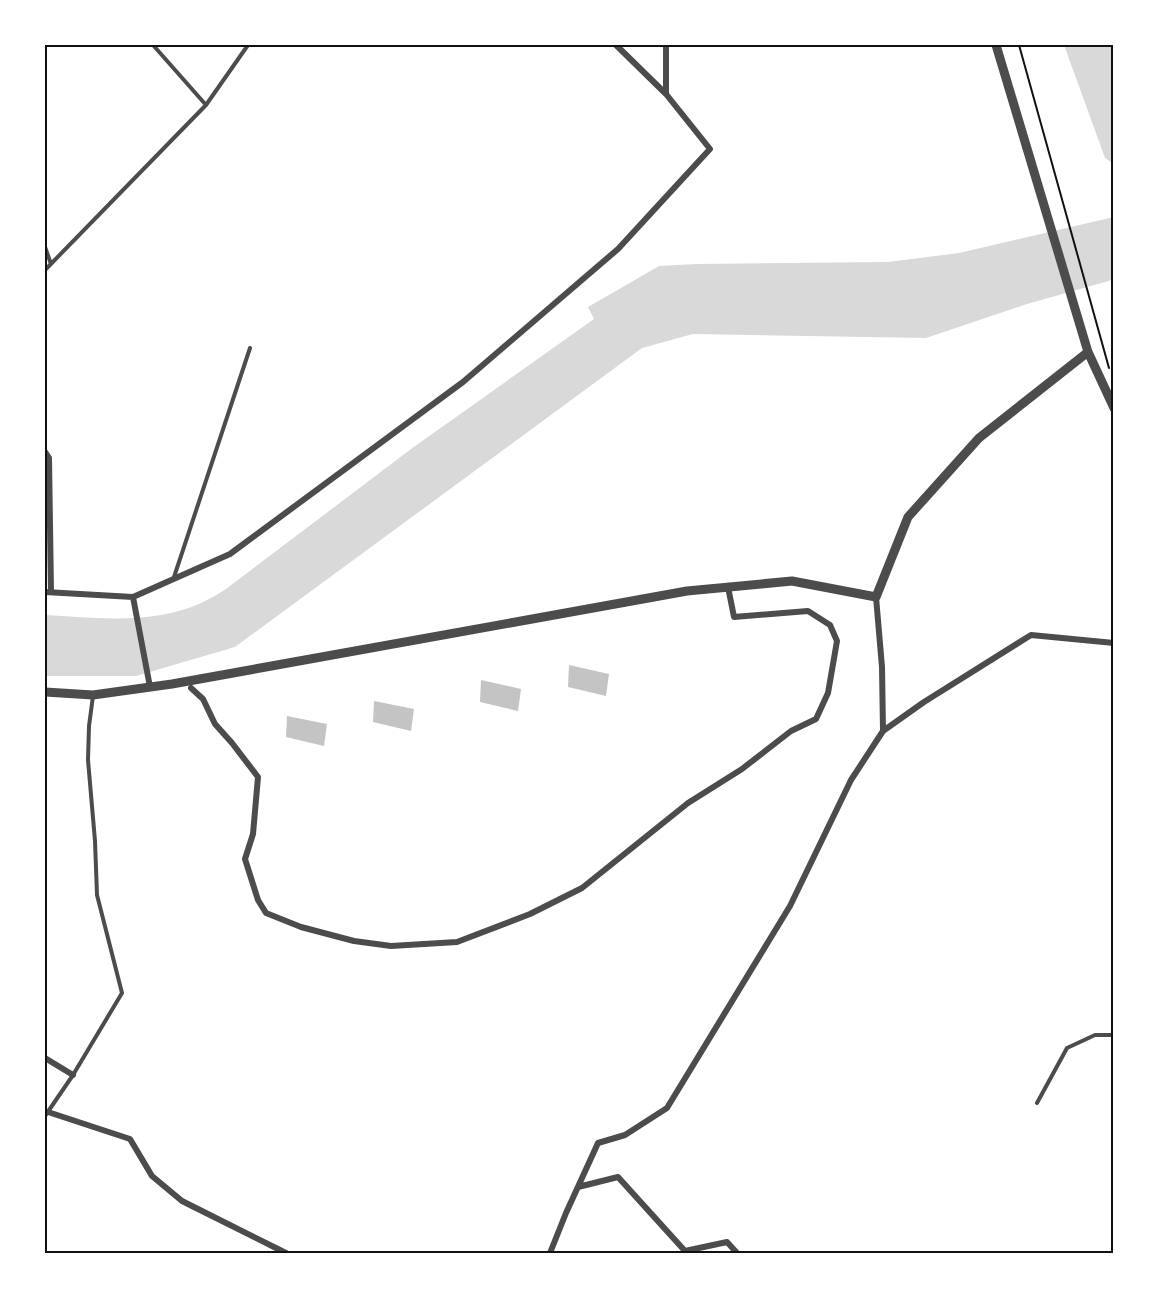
<svg xmlns="http://www.w3.org/2000/svg" width="1159" height="1298" font-family="Cabin,sans-serif">
  <style>
    .water { fill: #d9d9d9 }
    .building { fill: #c4c4c4 }
    .lines { fill: none; stroke-linecap: round; stroke-linejoin: round }
    .path { stroke: #111; stroke-width: 2 }
    .service { stroke: #4c4c4c; stroke-width: 4 }
    .minor { stroke: #4c4c4c; stroke-width: 6 }
    .tertiary { stroke: #4c4c4c; stroke-width: 9 }
    .neatline { fill: none; stroke: #111; stroke-width: 2 }
  </style>
  <rect width="100%" height="100%" fill="#fff"/>
  <!-- water -->
  <path class="water" d="M1064,45H1114V164L1105,158Z
    M1114,217V278L1112,280L1027,304L926,338L693,334L642,348L235,647L136,676H45V615C96,618 153,625 201,603C210,599 218,594 226,589L411,449L594,319L588,307L659,266L697,264L888,262L959,253Z"/>
  <!-- building -->
  <path class="building" d="M569,665L609,674L606,696L568,687Z
    M481,680L521,689L518,711L480,702Z
    M374,701L414,709L411,731L373,722Z
    M287,716L327,724L324,746L286,737Z"/>
  <g class="lines">
    <!-- path -->
    <path class="path" d="M1019,45L1109,368"/>
    <!-- service -->
    <path class="service" d="M153,45L206,105
      M45,247L51,264
      M45,270L206,105L248,45
      M174,577L250,348
      M1037,1103L1067,1048L1095,1035H1114
      M45,1116L73,1075L122,993L97,895L95,841L88,760L89,726L93,696"/>
    <!-- minor -->
    <path class="minor" d="M616,45L666,94
      M45,452L49,458L51,592
      M45,592L133,597L230,554L463,382L618,249L710,149L666,94V45
      M133,597L150,687
      M191,688L203,699L215,724L232,743L258,777L253,834L245,859L258,900L266,913L301,927L354,941L391,946L457,942L530,914L582,888L688,803L742,769L791,731L816,719L828,693L837,641L830,625L808,611L734,617L728,587
      M883,731L924,702L1031,635L1114,643
      M45,1058L73,1075
      M48,1112L130,1139L152,1176L182,1201L286,1253
      M578,1187L618,1177L685,1251L727,1242L737,1253
      M550,1253L566,1213L598,1143L625,1135L667,1108L790,906L851,780L883,731L882,667L876,597"/>
    <!-- tertiary -->
    <path class="tertiary" d="M996,45L1088,352
      M45,692L93,695L172,684L687,591L792,581L876,597L908,517L979,438L1088,352L1114,408"/>
  </g>
  <!-- border -->
  <rect width="1159" height="1298" fill="none" stroke="#ffffff" stroke-width="93"/>
  <rect x="46" y="46" width="1066" height="1206" class="neatline"/>
</svg>
